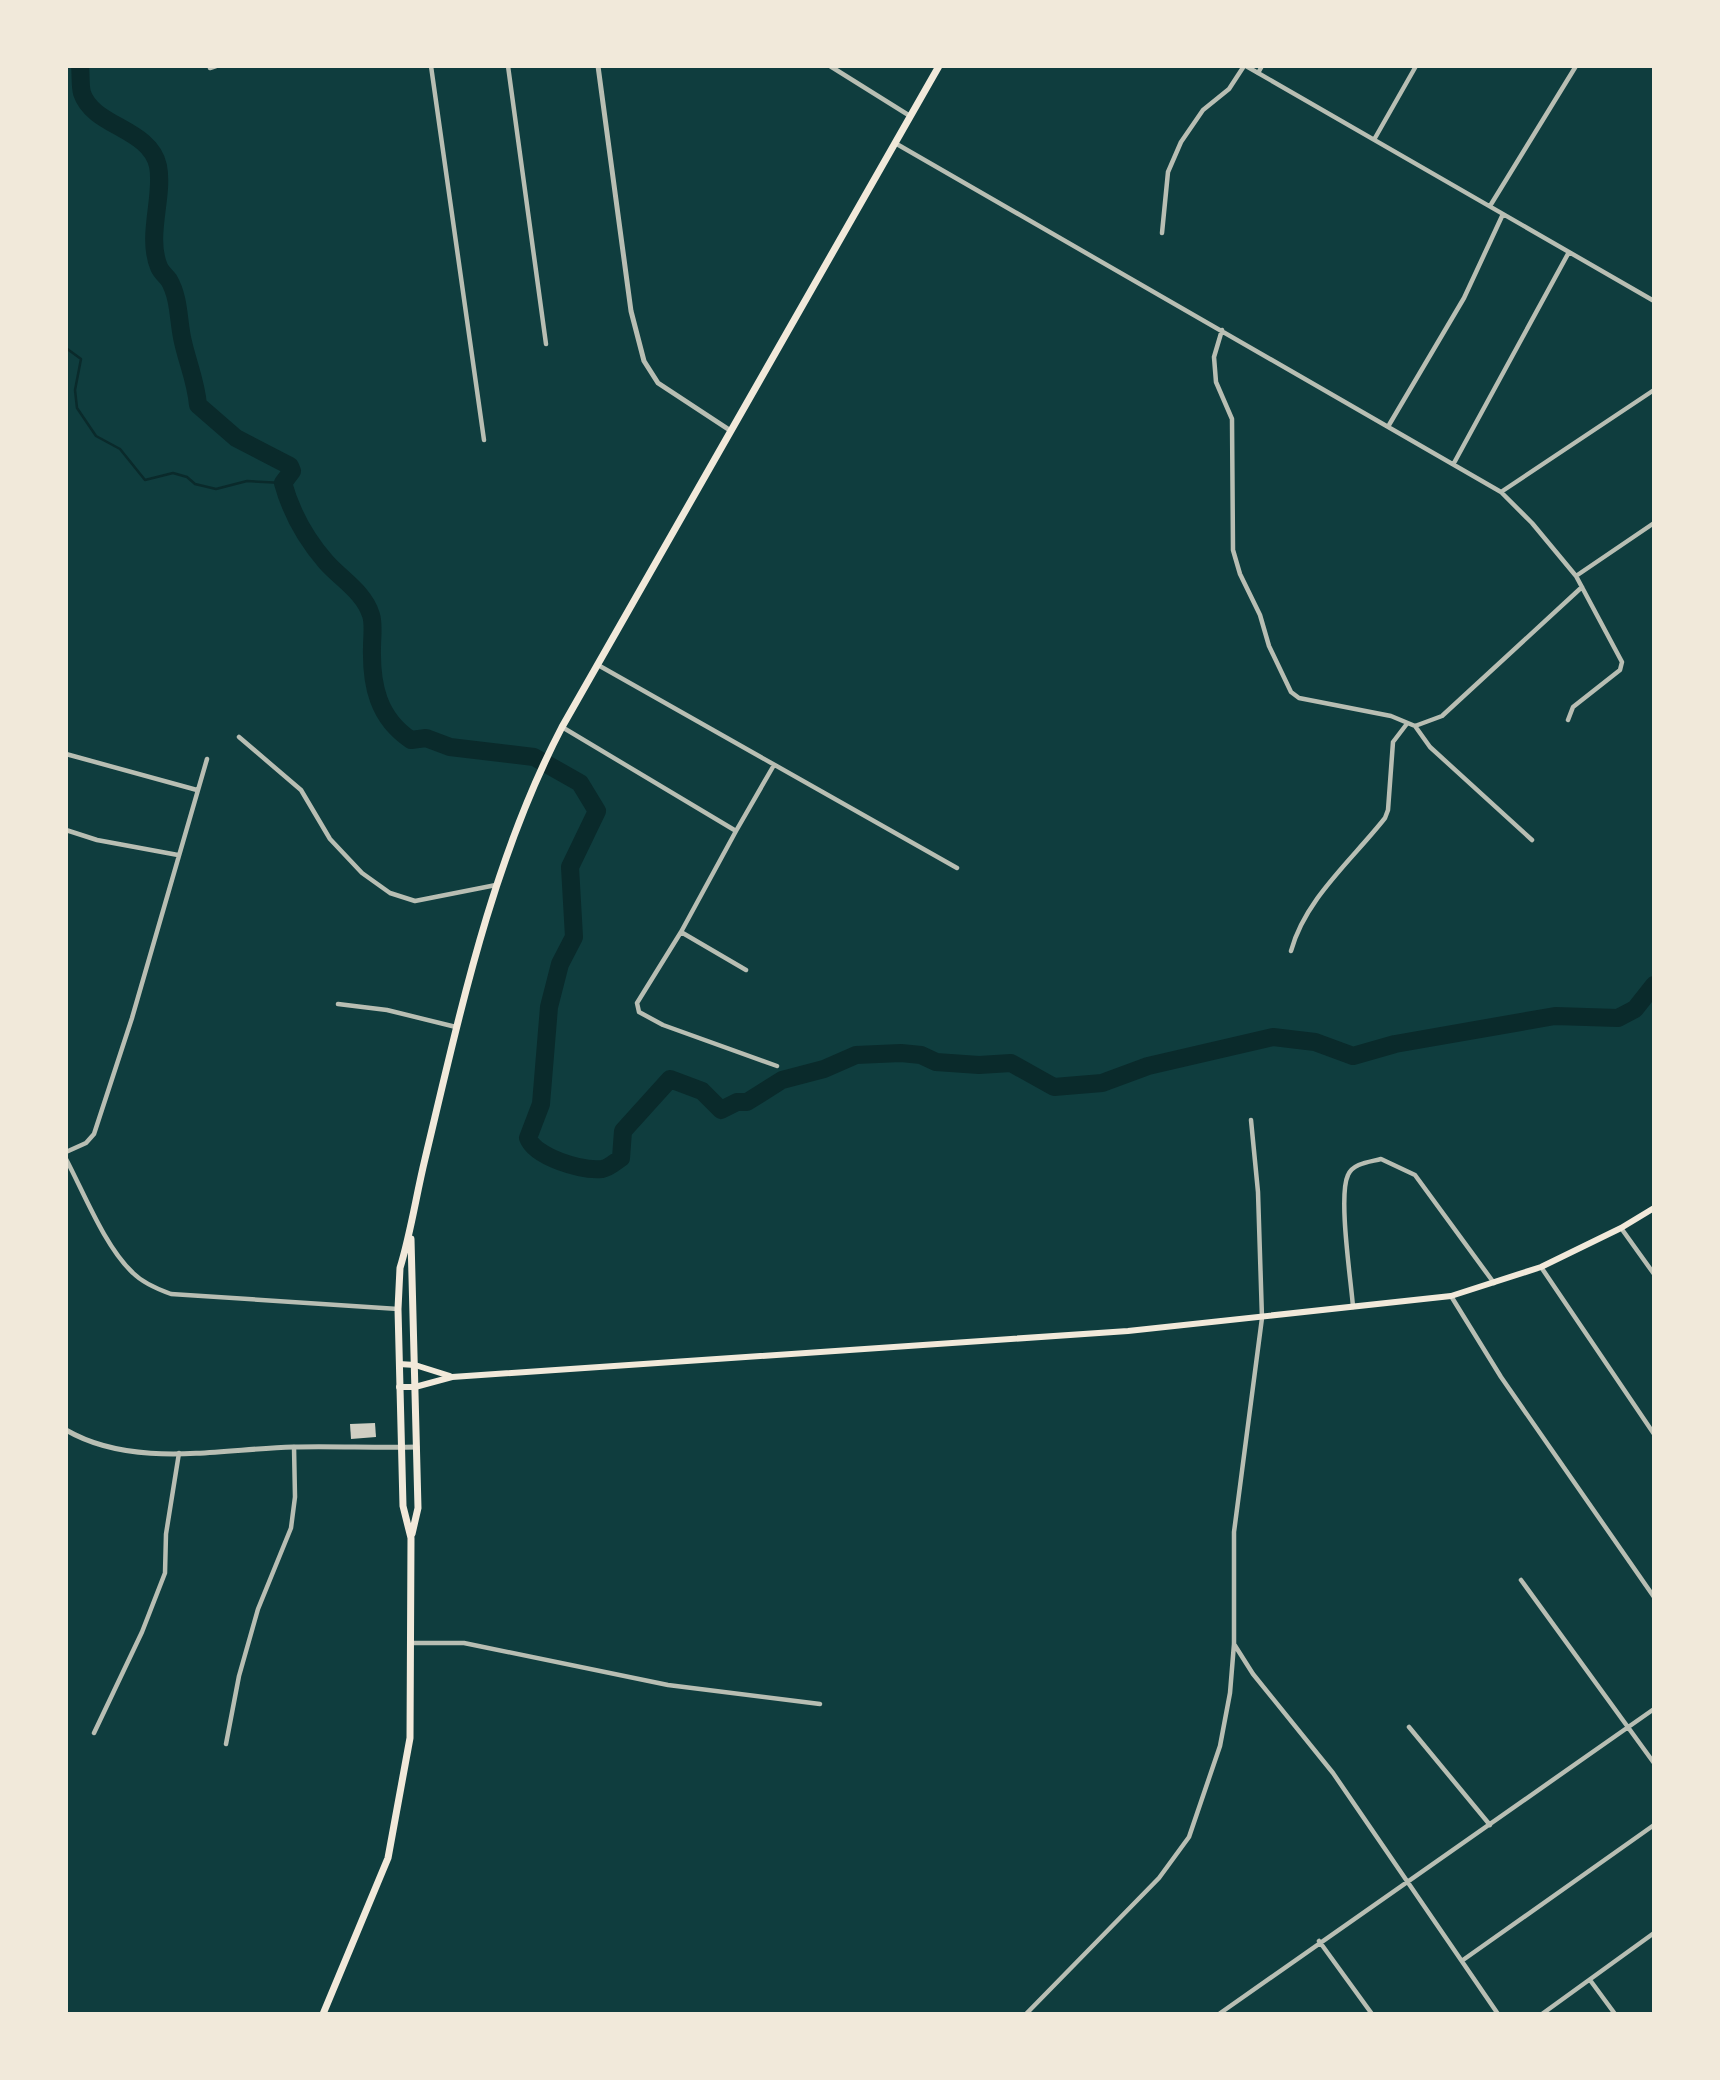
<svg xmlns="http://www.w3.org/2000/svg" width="1720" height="2080" font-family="'Golos Text',sans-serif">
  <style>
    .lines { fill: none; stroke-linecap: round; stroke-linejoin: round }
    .stream { stroke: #0a2a2b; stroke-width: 2.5 }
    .river { stroke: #0a2a2b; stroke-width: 18 }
    .building { fill: #cfcfc3 }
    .minor { stroke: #b8beb3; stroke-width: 4.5 }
    .tertiary { stroke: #b8beb3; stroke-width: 5 }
    .secondary { stroke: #f1e9da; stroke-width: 6 }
    .primary { stroke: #f1e9da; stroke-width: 7 }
  </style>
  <rect width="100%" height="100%" fill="#0f3d3e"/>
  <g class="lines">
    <!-- stream -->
    <path class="stream" d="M66,348L81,359L75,390L77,408L96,436L120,449L145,480L173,473L187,477L195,484L216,489L247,481L283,483"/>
    <!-- river -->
    <path class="river" d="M80,66C81,74 80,86 82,93C93,127 150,128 158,166C164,196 146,236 159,267C161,272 166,276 169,280C180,299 178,322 183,342C188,364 196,382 198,405L236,438L290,466L292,471L283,483C291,512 306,539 326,562C341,579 364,592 371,615C374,624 372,637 372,647C371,685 378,718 411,740L426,738L450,747L534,757L580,783L597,811L570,867L574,937L560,964L549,1007L541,1104L528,1138C535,1157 581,1171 602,1169C609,1168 615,1162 621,1158L623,1131L670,1079L702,1091L721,1110L737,1102H747L782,1080L824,1069L856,1055L901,1053L921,1055L936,1062L979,1065L1011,1063L1054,1087L1102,1083L1148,1066L1273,1037L1315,1042L1353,1056L1395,1044L1555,1016L1618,1018L1635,1009L1654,985"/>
  </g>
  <!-- building -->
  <path class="building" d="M375,1423L376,1437L351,1439L350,1424Z"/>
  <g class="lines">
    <!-- minor -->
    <path class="minor" d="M431,66L484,440
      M508,66L546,344
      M830,66L910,116
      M1246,66L1654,301
      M210,68L216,66
      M1258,73L1262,66
      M1375,138L1416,66
      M895,143L1501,492L1654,390
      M1490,206L1576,66
      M1162,233L1168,172L1181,142L1203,110L1229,89L1244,66
      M1222,330L1214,357L1216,382L1232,419L1233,550L1240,574L1260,615L1269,646L1291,692L1299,698L1391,716L1415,726L1442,716L1582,587
      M1389,425L1464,298L1503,214
      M1454,463L1569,252
      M1501,492L1532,523L1576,576L1622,662L1620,670L1573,707L1568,720
      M1576,576L1654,523
      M598,665L957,868
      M1415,726L1430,747L1532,840
      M562,727L736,831L681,932L637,1003L639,1012L663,1025L777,1066
      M239,737L301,790L330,839L362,873L390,893L415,901L496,885
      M66,754L197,790
      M66,830L97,840L178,855
      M736,831L774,765
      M681,932L746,970
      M1291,951C1305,899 1352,860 1385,818L1388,810L1393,742L1406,725
      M338,1004L387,1010L456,1027
      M66,1152L86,1143L94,1134L132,1018L207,759
      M66,1159C84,1193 105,1247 133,1273C143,1283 157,1289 171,1294L398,1309
      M1621,1228L1654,1274
      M1541,1267L1654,1434
      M1451,1296L1501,1377L1654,1597
      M1353,1307C1351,1280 1338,1196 1348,1175C1353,1163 1370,1162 1381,1159L1415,1175L1494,1283
      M1521,1580L1654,1763
      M413,1643H464L668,1685L820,1704
      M1234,1644L1253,1674L1333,1773L1498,2014
      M1409,1727L1490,1825
      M94,1733L142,1632L165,1573L166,1534L179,1453
      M226,1744L239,1676L258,1609L291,1528L295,1497L294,1447
      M1319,1941L1372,2014
      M1463,1960L1654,1825
      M1590,1980L1615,2014
      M1026,2014L1159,1878L1189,1837L1220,1746L1230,1693L1234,1644V1532L1262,1318L1258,1192L1251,1120
      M1219,2014L1654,1709
      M1542,2014L1654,1933"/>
    <!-- tertiary -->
    <path class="tertiary" d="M598,66L631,311L644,361L658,383L731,431
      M66,1430C133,1469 220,1449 293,1447C334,1446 376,1448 417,1447"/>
    <!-- secondary -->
    <path class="secondary" d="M399,1364L415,1365L450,1376
      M399,1387H415L452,1377L1128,1331L1451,1296L1541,1267L1621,1228L1654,1208"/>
    <!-- primary -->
    <path class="primary" d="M411,1239L418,1508L412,1534
      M323,2014L388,1858L410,1738L411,1538L403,1506L398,1309L400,1268C411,1232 416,1196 425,1159C460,1013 492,861 562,727L939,66"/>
  </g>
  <!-- border -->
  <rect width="1720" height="2080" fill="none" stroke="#f1e9da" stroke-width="136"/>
</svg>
